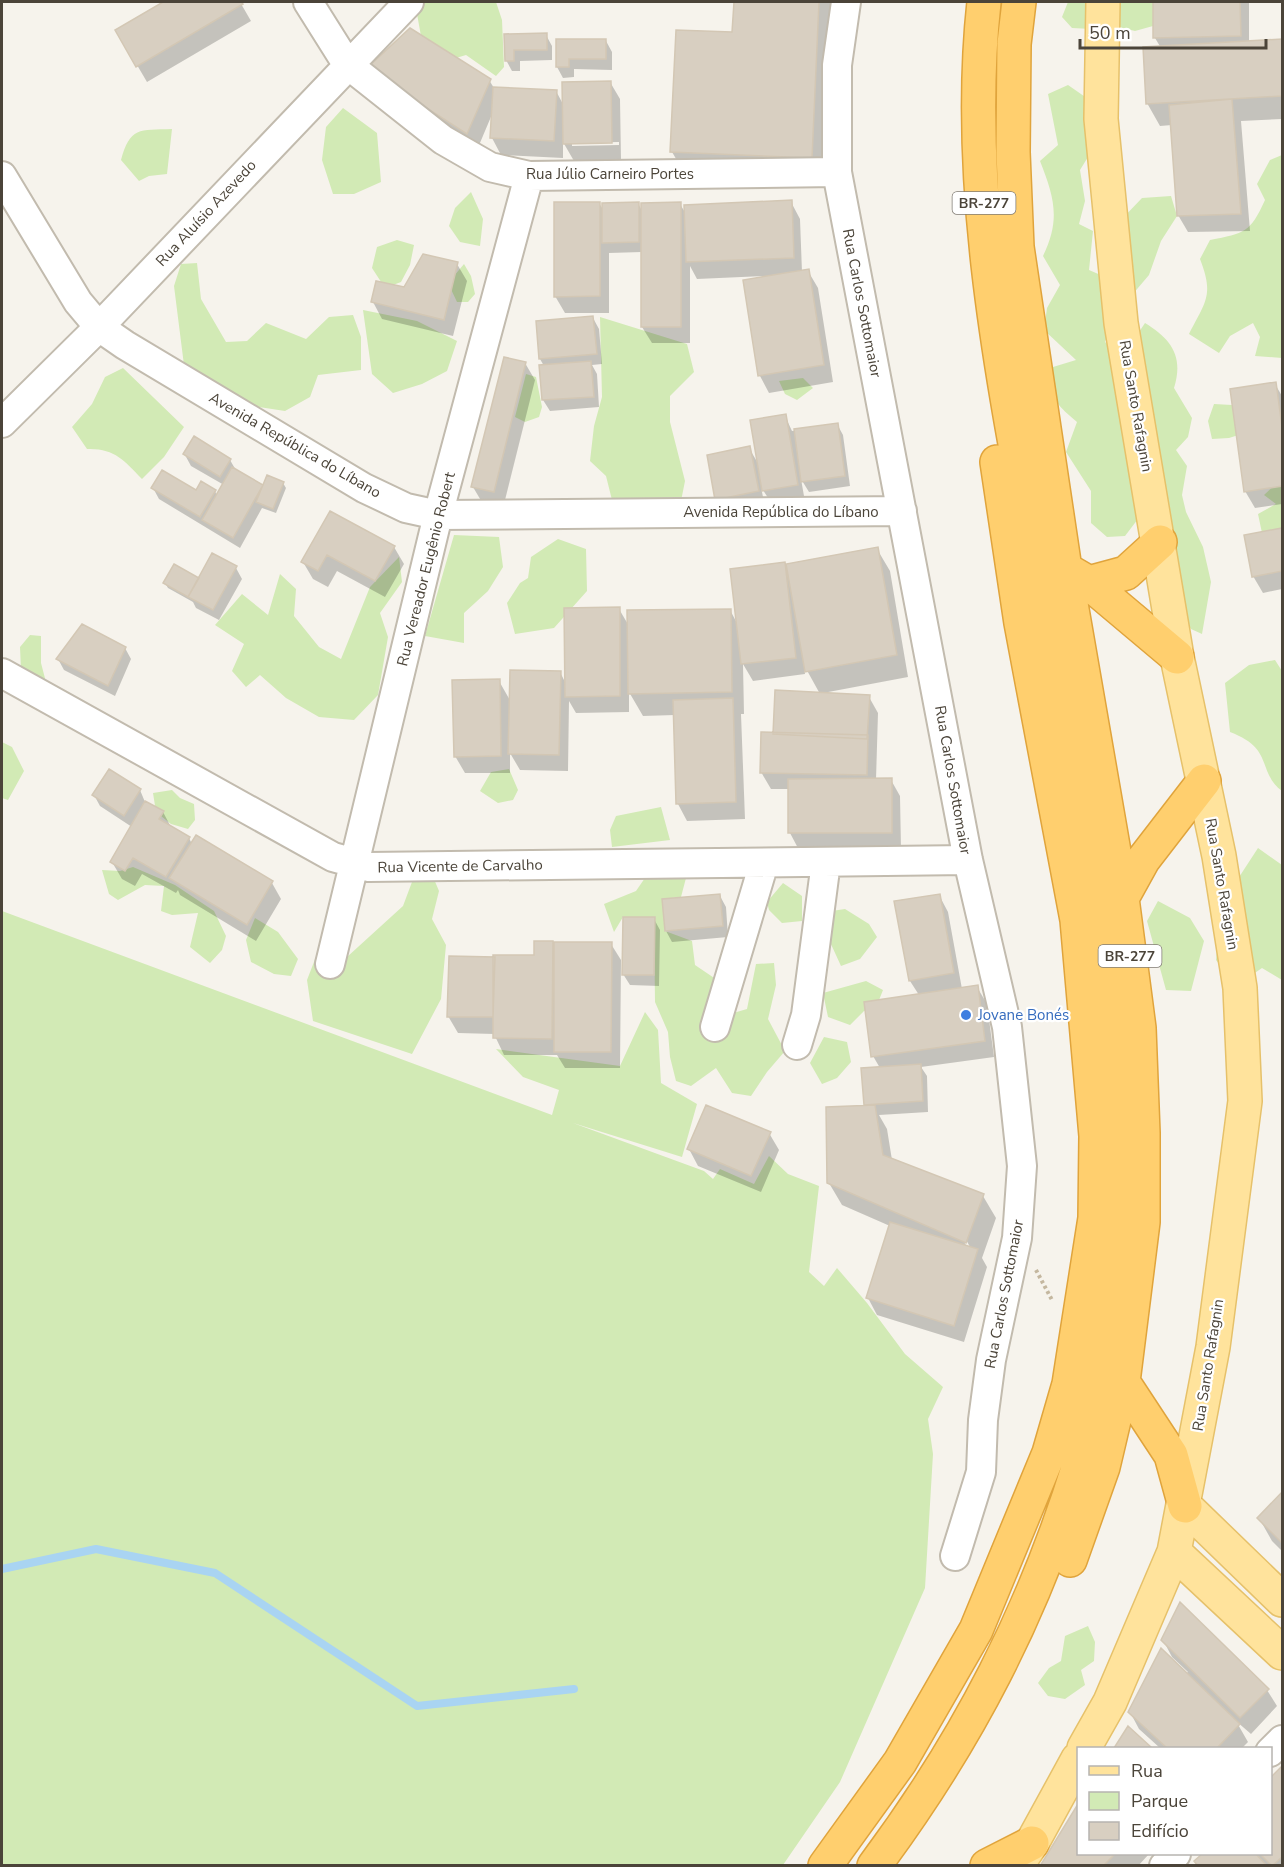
<svg xmlns="http://www.w3.org/2000/svg" width="1284" height="1867" font-family="'Nunito Sans',sans-serif">
  <style>
    .green { fill: #d2eab5 }
    .shadow { fill: #0003; fill-rule: evenodd }
    .lines { fill: none; stroke-linecap: round; stroke-linejoin: round }
    .stream { stroke: #a9d4f2; stroke-width: 8 }
    .building { fill: #d8cfc1; stroke: #d3c7b4; stroke-width: 1.5 }
    .minor-casing { stroke: #c2bbae; stroke-width: 32 }
    .major-casing { stroke: #e6c16a; stroke-width: 36 }
    .highway-casing { stroke: #e0a43c; stroke-width: 36 }
    .path { stroke: #c4b79f; stroke-width: 4; stroke-dasharray: 3 3; stroke-linecap: butt }
    .minor { stroke: #fff; stroke-width: 28 }
    .major { stroke: #ffe39c; stroke-width: 33 }
    .highway { stroke: #ffcf6e; stroke-width: 33 }
    .shop-dot { fill: #3f7fe0; stroke: #fff; stroke-width: 2 }
    .labels { text-anchor: middle; stroke-width: 4.5; stroke-linejoin: round; paint-order: stroke }
    .shield { fill: #fff; stroke: #817c74; stroke-width: 1.5 }
    .shield-label { font-size: 14px; font-weight: bold; fill: #4b4439 }
    .street-label { font-size: 15px; fill: #4b4439; stroke: #fff }
    .shop-label { font-size: 15px; fill: #366cbe; stroke: #fff; text-anchor: start }
  </style>
  <rect width="100%" height="100%" fill="#f6f3ec"/>
  <!-- green -->
  <path class="green" d="M422,2H496L502,20L504,67L496,76L466,55L446,61L423,47L417,14Z
    M1068,2H1086L1092,9L1091,29L1072,28L1062,17Z
    M1115,2H1153V26L1135,31L1119,27Z
    M1068,85L1091,101L1096,144L1080,170L1085,201L1079,224L1093,231L1089,270L1103,276L1120,221L1142,198L1171,196L1177,216L1161,241L1149,275L1115,315L1105,342L1124,358L1141,515L1125,536L1107,537L1091,523V491L1066,452L1077,422C1053,402 1050,397 1053,367L1076,360L1044,330L1047,308L1060,285L1043,256C1061,219 1054,197 1040,161L1058,145L1048,94Z
    M343,108L377,133L381,182L354,194H333L322,160L326,127Z
    M172,129L167,174L149,176L139,181L121,160C130,127 139,130 172,129Z
    M1282,155V358L1255,356L1260,337L1253,323L1230,336L1219,353L1189,334C1206,301 1214,295 1200,259L1210,240C1245,233 1250,233 1265,200L1257,184L1270,160Z
    M471,192L483,219L480,246L460,242L449,226L455,208Z
    M397,240L414,245L410,265L401,282L385,288L372,268L377,247Z
    M197,263L201,299L226,342L247,341L266,323L306,339L329,317L353,315L361,337V370L318,375L310,397L285,411L215,400L187,389L174,286L181,264Z
    M464,264L471,276L475,294L468,302H457L448,283Z
    M363,310L417,321L457,341L447,371L422,384L393,393L372,374Z
    M600,317L687,344L694,372L670,396V422L685,481L681,501L613,504L606,476L590,461L594,426L602,397Z
    M1145,323C1171,339 1184,356 1174,388L1192,418L1188,437L1176,450L1187,466L1182,495L1186,512L1203,547L1211,582L1202,634L1191,629L1177,608L1131,344Z
    M123,368L184,427L164,457L142,479C124,460 114,448 87,449L72,427L92,404L105,377Z
    M526,374L536,377L542,407L539,417L525,422L515,417Z
    M803,378L813,388L797,400L785,394L779,381Z
    M1214,404L1232,405L1248,432L1229,438L1212,439L1208,421Z
    M1282,478V538L1262,533L1258,514L1276,504L1264,495Z
    M454,535L499,537L503,567L488,591L464,613V643L425,636Z
    M558,539L586,549L587,591L554,628L515,634L507,603L520,583L528,578L531,557Z
    M399,557L402,582L380,613L388,637L378,695L354,720L319,717L286,698L260,675L246,687L232,671L244,644L215,625L242,594L268,615L280,574L296,589L294,616L319,647L341,659L370,587Z
    M30,635L41,636V663L47,686L21,670L20,647Z
    M1275,660L1282,671V791C1256,771 1275,749 1230,732L1225,683L1249,665Z
    M2,742L12,747L24,771L8,800L2,798Z
    M509,769L518,790L513,800L498,803L480,791L491,772Z
    M172,790L180,798L194,804L195,820L188,829L171,824L156,812L153,793Z
    M661,807L670,840L612,847L610,830L616,816Z
    M1258,848L1282,865V980L1262,968L1236,986L1216,960L1221,913L1230,891Z
    M669,865L686,878L681,897L662,899L665,931L692,941L695,965L726,986L723,1016L747,1009L756,964L774,963L776,985L768,1019L785,1051L767,1072L751,1096L732,1093L716,1068L691,1086L676,1081L670,1057L668,1032L655,1002L654,918L623,917L614,932L604,904L636,891L647,875Z
    M133,867L175,885L214,911L226,936L222,950L210,963L190,947L198,913L172,915L161,911L164,886L145,885L118,900L109,894L102,870L120,871Z
    M431,872L439,891L432,919L446,945L441,999L412,1054L313,1021L307,980L319,949L347,957L403,906L415,874Z
    M783,883L802,896V921L782,923L769,910L767,902Z
    M1158,901L1190,918L1204,941L1191,991L1166,990L1147,921Z
    M845,909L869,924L877,937L860,959L841,966L830,942L825,912Z
    M2,911L552,1115L559,1090L523,1077L496,1049L620,1066L645,1012L658,1030L661,1083L697,1104L682,1157L573,1123L704,1171L713,1179L720,1169L754,1184L769,1156L788,1174L819,1186L809,1272L824,1286L837,1268L867,1303L905,1354L943,1387L928,1419L933,1454L925,1588L840,1782L783,1865H2Z
    M255,918L278,932L298,959L291,976L274,974L251,962L246,940Z
    M866,981L883,990L875,1010L864,1011L850,1025L828,1017L823,993Z
    M824,1037L847,1042L851,1062L837,1078L822,1084L810,1063Z
    M1088,1626L1095,1642L1094,1661L1081,1670L1085,1685L1065,1699L1048,1696L1038,1683L1049,1668L1061,1661L1065,1636Z"/>
  <!-- shadow -->
  <path class="shadow" d="M166,2H240L251,21L147,82L117,31Z
    M735,2H829L832,6L824,180L685,174L672,152L734,34Z
    M1154,2H1249V43L1282,41V119L1241,121L1250,231L1188,232L1178,215L1172,125L1160,126L1147,103L1161,48L1155,38Z
    M506,35H546L552,46V60L520,61V71H512L506,60Z
    M557,41H606L612,52V70L574,69V77L563,78L557,67Z
    M368,70L489,80L494,88L556,91L564,106L610,82L620,99L621,160L574,161L563,142V158L501,155L492,138L493,112L477,150ZM619,142V145L572,146V143Z
    M791,202L800,219L802,272L808,271L818,288L833,382L769,393L760,376L745,281L765,276L697,279L690,266V343H652L642,327V252L609,253V313H565L555,296L599,203L604,211L638,203L642,211L680,204L686,214Z
    M457,264L467,281L453,336L382,319L373,302Z
    M593,318L599,329L602,364L592,365L597,374L599,407L550,411L543,400L544,366L540,359Z
    M525,363L535,380L503,508L483,504L473,487Z
    M1275,384L1282,396V504L1255,508L1245,491Z
    M785,416L792,431L837,424L843,435L850,486L809,492L801,479L804,496L770,501L761,487L764,502L717,499L749,448L759,465Z
    M185,455L230,460L237,472L264,487L283,483L286,488L276,513L262,508L240,548L159,499L153,488L215,491L217,496L224,485L191,466Z
    M331,513L394,547L404,564L385,597L337,571L328,587L313,579L303,562Z
    M1282,529V589L1263,593L1253,576L1246,536Z
    M877,549L890,571L908,677L823,693L869,697L878,713L876,780H891L900,796L901,849L799,850L790,833V789H771L761,772L774,736L820,694L804,665L805,674L753,681L743,664L744,714H741L745,819L687,821L678,804L675,715L643,716L629,692V712L576,713L569,701L568,771L520,770L510,753V773H465L455,756L499,681L511,702L560,672L566,684L619,609L629,626L730,610L738,625L784,564L789,573Z
    M236,568L242,579L219,620L196,608L193,602L168,588L165,583L199,579Z
    M125,648L131,659L115,696L64,670L58,659Z
    M140,790L145,802L163,812L172,829L189,838L192,844L272,883L281,899L256,941L180,895L178,890L176,893L142,874L135,886L122,879L112,862L132,827L100,806L94,795Z
    M939,895L948,912L962,989L977,987L987,1004L994,1057L921,1067L927,1076L928,1112L879,1115L887,1129L892,1160L983,1196L996,1218L982,1258L987,1267L964,1342L877,1315L868,1298L890,1226L842,1205L829,1183L867,1107L865,1104L880,1068L873,1056L919,995L910,981ZM964,1236L970,1247H967L961,1237Z
    M720,896L726,907L728,937L672,942L666,931Z
    M654,919L660,930L659,986L630,985L623,974Z
    M552,942L556,950L611,944L621,960L620,1068H565L557,1055H504L494,1034L458,1033L448,1016L450,958L536,956Z
    M769,1133L779,1150L761,1192L698,1166L689,1149Z
    M1282,1495V1551L1272,1541L1259,1518Z
    M1163,1640L1267,1690L1277,1706L1251,1734L1236,1721L1248,1742L1242,1748H1160L1139,1729L1130,1712L1188,1672L1172,1657Z
    M1282,1768V1866H1198L1196,1861L1204,1854H1270Z
    M1078,1807V1854H1149L1138,1866H1042Z"/>
  <g class="lines">
    <!-- stream -->
    <path class="stream" d="M2,1569L96,1549L215,1573L417,1706L574,1689"/>
  </g>
  <!-- building -->
  <path class="building" d="M163,2H241L243,4L136,67L115,30Z
    M734,2H819L812,158L670,152L676,30L732,32Z
    M1153,2H1240L1241,36L1153,38Z
    M410,28L491,79L467,134L366,69Z
    M547,33V50H514V61H505L504,34Z
    M556,39H606V59H569V67H556Z
    M1282,39V96L1146,104L1143,47Z
    M611,81L612,143L563,144L562,82Z
    M493,87L557,90L554,141L490,138Z
    M1232,99L1241,214L1177,216L1169,105Z
    M792,200L794,258L686,262L684,205Z
    M554,202H600V296L554,297Z
    M639,202V242L602,243V203Z
    M681,202V327H641V203Z
    M423,254L458,262L444,320L371,302L376,281L404,287Z
    M809,269L824,365L758,376L743,280Z
    M593,316L597,354L539,359L536,321Z
    M504,357L526,362L494,492L471,487Z
    M591,361L594,397L542,400L539,365Z
    M1276,382L1282,427V486L1244,492L1230,389Z
    M786,414L798,485L762,491L750,420Z
    M838,423L845,476L801,482L794,429Z
    M194,436L231,459L220,477L183,454Z
    M750,446L759,491L715,500L707,455Z
    M232,467L263,485L233,538L202,520Z
    M162,470L196,490L201,481L216,490L200,517L151,488Z
    M267,475L284,482L273,509L256,502Z
    M330,511L395,546L375,581L327,555L318,571L301,562Z
    M1282,528V571L1252,577L1244,535Z
    M878,547L897,655L805,672L786,564Z
    M212,553L237,566L213,610L188,597Z
    M785,562L796,658L741,664L730,569Z
    M174,564L199,578L188,597L163,583Z
    M620,607V696L565,697L564,608Z
    M731,609L732,692L628,694L627,610Z
    M82,624L126,647L108,686L56,659Z
    M510,670L561,671L559,755L508,754Z
    M500,679L501,756L454,757L452,680Z
    M775,690L870,695L867,739L773,734Z
    M733,698L736,802L676,804L673,700Z
    M761,732L868,735L867,775L760,773Z
    M109,769L141,789L124,816L92,795Z
    M892,778V833H788V779Z
    M145,801L164,811L159,819L190,837L166,877L133,858L125,871L110,862Z
    M196,835L273,881L247,925L169,878Z
    M720,894L723,926L665,931L662,899Z
    M940,894L954,973L909,981L894,901Z
    M623,917H655L654,975H622Z
    M534,941H553L552,1039L493,1038V955H534Z
    M554,942H612L611,1052H554Z
    M449,956L495,957L493,1017H447Z
    M978,985L985,1041L871,1057L864,1002Z
    M921,1064L923,1101L864,1105L861,1068Z
    M706,1105L771,1132L751,1176L687,1149Z
    M875,1105L883,1155L984,1194L966,1243L827,1183L826,1107Z
    M890,1222L978,1249L954,1326L866,1298Z
    M1282,1492V1543L1257,1518Z
    M1180,1602L1269,1689L1240,1718L1161,1640Z
    M1161,1648L1240,1724L1217,1748H1167L1128,1712Z
    M1128,1726L1152,1748H1114Z
    M1282,1766V1857L1272,1866L1260,1854H1270V1778Z
    M1078,1804V1854H1115L1103,1866H1040Z
    M1202,1854H1256L1267,1866H1198L1194,1861Z"/>
  <g class="lines">
    <defs>
      <path id="minor" d="M308,2L347,64L443,140L490,167L529,176L837,172
        M846,2L837,65V172L968,860L1007,1027L1022,1166L1017,1238L991,1360L983,1420L981,1472L955,1556
        M2,176L78,302L99,327L125,345L364,488L406,508L438,515L902,511
        M2,423L99,327L409,2
        M2,673L333,857L369,867L968,860
        M330,964L438,515L529,176
        M715,1027L764,863
        M797,1045L806,1015L826,862
        M1270,1752L1282,1740
        M1164,1866L1176,1854"/>
      <path id="major" d="M1185,1506L1282,1600
        M1174,1552L1282,1653
        M1084,1748L1110,1702L1174,1552L1213,1347L1245,1101L1240,988L1219,856L1177,657L1121,323L1101,119L1103,2
        M1016,1866L1032,1843L1078,1759"/>
      <path id="highway" d="M1019,2L1014,44L1013,152L1017,247L1065,569L1122,898L1139,1028L1143,1133V1222L1123,1382L1103,1467L1070,1560
        M1065,569L1089,583L1177,657
        M1089,583L1126,573L1160,542
        M1122,898L1143,860L1204,781
        M1123,1382L1171,1455L1185,1506
        M825,1866L900,1762L976,1630L1049,1453L1069,1384L1095,1218L1096,1136L1077,920L1021,623L997,462
        M874,1866C968,1740 1034,1612 1080,1462C1091,1425 1096,1385 1103,1348C1111,1304 1119,1258 1120,1213C1125,1087 1107,960 1086,837C1068,735 1050,633 1031,531C999,359 965,177 984,2
        M987,1866L1032,1843"/>
    </defs>
    <!-- minor casing -->
    <use href="#minor" class="minor-casing"/>
    <!-- major casing -->
    <use href="#major" class="major-casing"/>
    <!-- highway casing -->
    <use href="#highway" class="highway-casing"/>
    <!-- path -->
    <path class="path" d="M1036,1270L1052,1300"/>
    <!-- minor -->
    <use href="#minor" class="minor"/>
    <!-- major -->
    <use href="#major" class="major"/>
    <!-- highway -->
    <use href="#highway" class="highway"/>
  </g>
  <!-- markers -->
  <circle class="shop-dot" cx="966" cy="1015" r="6"/>
  <g class="labels">
    <!-- shield labels -->
    <g class="shield">
      <rect x="952.5" y="192" width="63" height="22" rx="4.5"/>
      <rect x="1098.5" y="945" width="63" height="22" rx="4.5"/>
    </g>
    <g class="shield-label">
      <text x="984" y="208">BR-277</text>
      <text x="1130" y="961">BR-277</text>
    </g>
    <!-- street labels -->
    <g class="street-label">
      <text x="610" y="179">Rua Júlio Carneiro Portes</text>
      <text transform="translate(206 213) rotate(-47)" y="5">Rua Aluísio Azevedo</text>
      <text transform="translate(862 303) rotate(79)" y="5">Rua Carlos Sottomaior</text>
      <text transform="translate(1136 406) rotate(80)" y="5">Rua Santo Rafagnin</text>
      <text transform="translate(295 445) rotate(30)" y="5">Avenida República do Líbano</text>
      <text x="781" y="517">Avenida República do Líbano</text>
      <text transform="translate(426 569) rotate(-76)" y="5">Rua Vereador Eugênio Robert</text>
      <text transform="translate(953 780) rotate(80)" y="5">Rua Carlos Sottomaior</text>
      <text transform="translate(460 866) rotate(-1)" y="5">Rua Vicente de Carvalho</text>
      <text transform="translate(1222 884) rotate(80)" y="5">Rua Santo Rafagnin</text>
      <text transform="translate(1004 1294) rotate(-79)" y="5">Rua Carlos Sottomaior</text>
      <text transform="translate(1208 1365) rotate(-81)" y="5">Rua Santo Rafagnin</text>
    </g>
    <!-- shop labels -->
    <g class="shop-label">
      <text x="978" y="1020">Jovane Bonés</text>
    </g>
  </g>
  <!-- border -->
  <rect width="1284" height="1867" fill="none" stroke="#4b4439" stroke-width="6"/>
  <!-- legend -->
  <rect x="1077" y="1747" width="195" height="108" fill="#ffffff" stroke="#b7b4b0" stroke-width="1.5"/>
  <rect x="1089" y="1766" width="30" height="9" fill="#ffe39c" stroke="#b7b4b0" stroke-width="1.5"/>
  <text x="1131" y="1777" font-size="18" fill="#4b4439">Rua</text>
  <rect x="1089" y="1792" width="30" height="18" fill="#d2eab5" stroke="#b7b4b0" stroke-width="1.5"/>
  <text x="1131" y="1807" font-size="18" fill="#4b4439">Parque</text>
  <rect x="1089" y="1822" width="30" height="18" fill="#d8cfc1" stroke="#b7b4b0" stroke-width="1.5"/>
  <text x="1131" y="1837" font-size="18" fill="#4b4439">Edifício</text>
  <!-- scale -->
  <path d="M1080 39v9h186v-9" fill="none" stroke="#4b4439" stroke-width="3"/>
  <text x="1089" y="39" font-size="18" fill="#4b4439" stroke="#ffffff" stroke-width="4.5" paint-order="stroke">50 m</text>
</svg>
